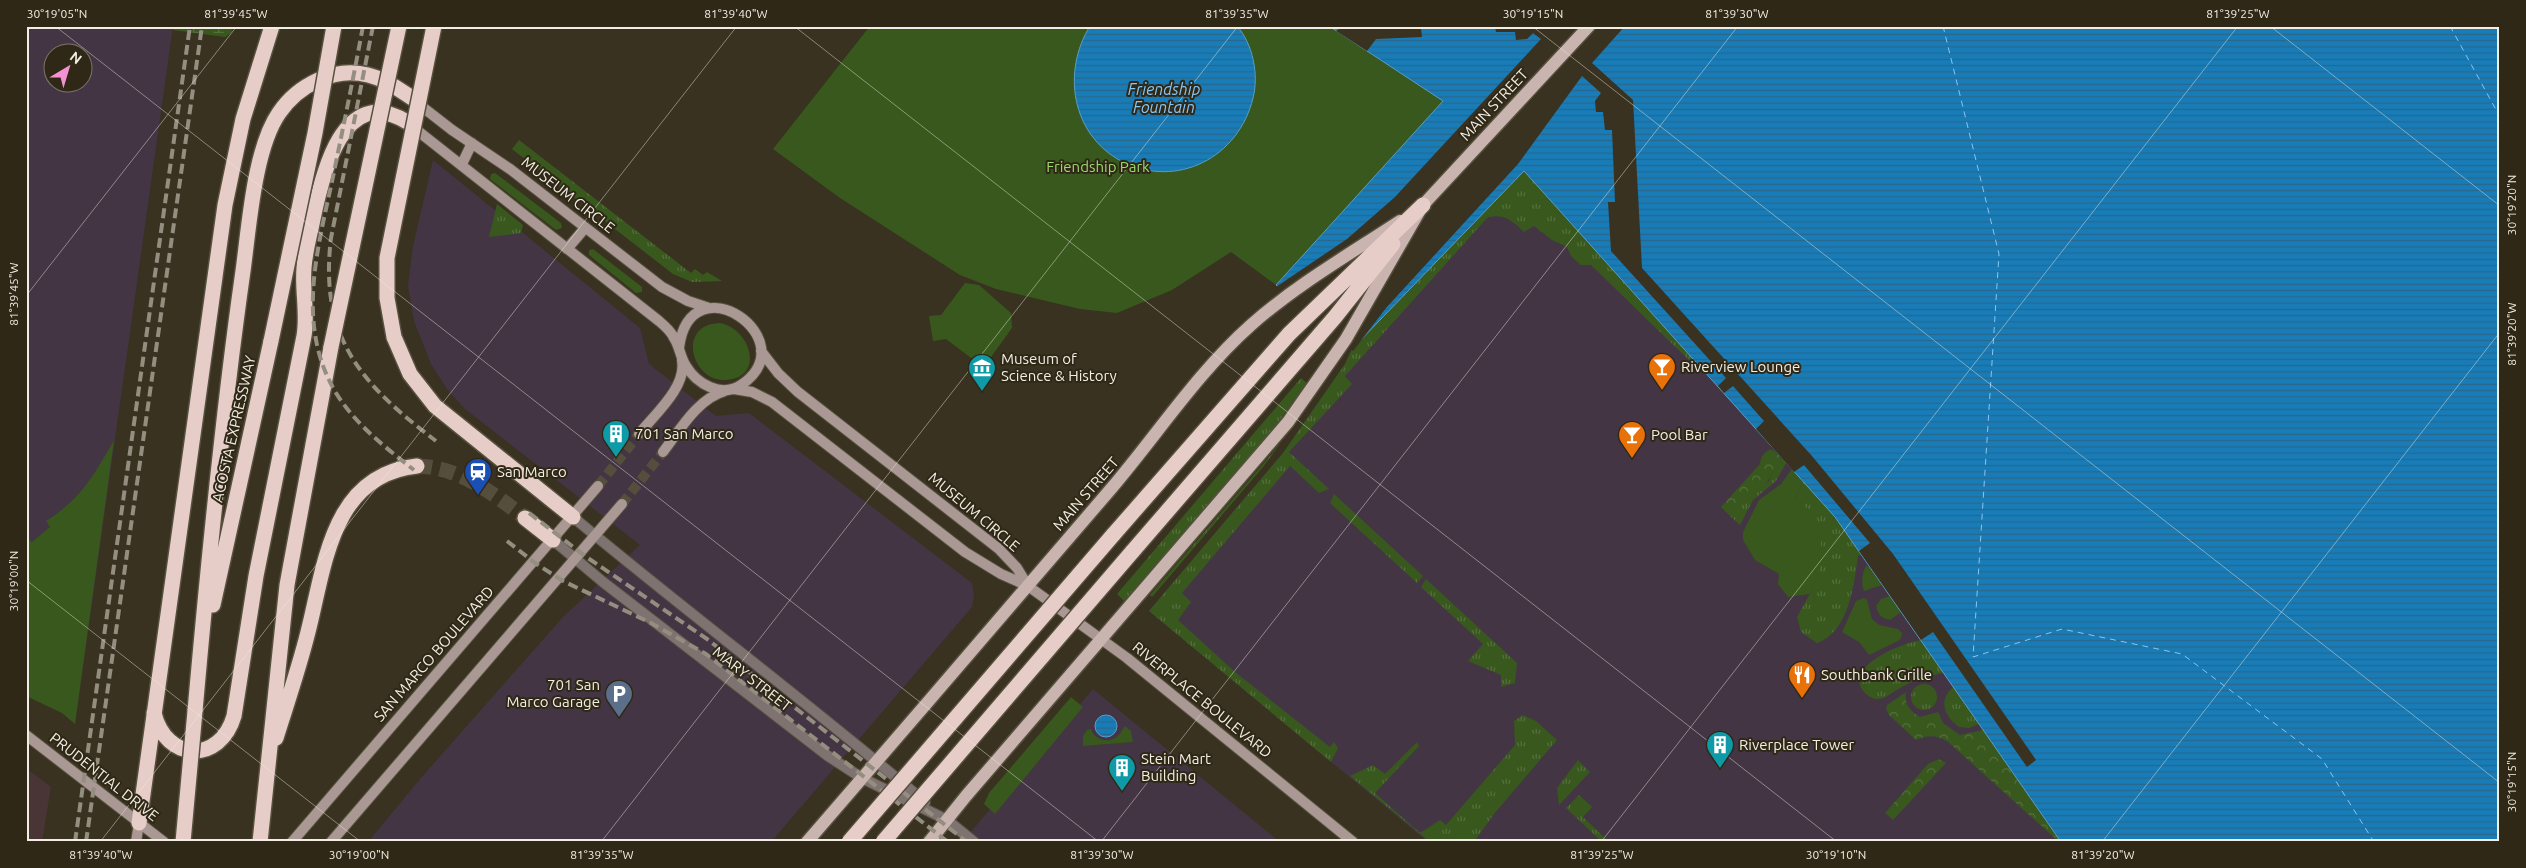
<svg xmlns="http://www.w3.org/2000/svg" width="2526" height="868" font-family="Ubuntu,sans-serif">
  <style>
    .commercial { fill: #433543; fill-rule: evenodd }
    .medical { fill: #493436 }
    .grass { fill: url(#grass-tufts) }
    .forest { fill: url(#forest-crowns) }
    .wetland { fill: url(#wetland-marsh) }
    .green { fill: #38581d }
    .water { fill: url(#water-rules); stroke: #599ec5 }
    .pier { fill: #393220 }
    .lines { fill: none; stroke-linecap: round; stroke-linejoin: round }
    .ferry { stroke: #87c6f5; stroke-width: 1; stroke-dasharray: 6 5; stroke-linecap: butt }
    .secondary-tunnel { stroke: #554e3d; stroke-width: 10; stroke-dasharray: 10 5; stroke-linecap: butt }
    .motorway-tunnel { stroke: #554e3d; stroke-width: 15; stroke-dasharray: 15 8; stroke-linecap: butt }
    .minor-casing { stroke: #57503f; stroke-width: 12 }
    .tertiary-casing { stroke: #57503f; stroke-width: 12 }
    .secondary-casing { stroke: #57503f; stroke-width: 12 }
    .primary-casing { stroke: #57503f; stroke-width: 15 }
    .motorway-casing { stroke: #57503f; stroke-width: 18 }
    .minor { stroke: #7e7371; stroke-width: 10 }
    .tertiary { stroke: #7e7371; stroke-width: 10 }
    .secondary { stroke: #a99894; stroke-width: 10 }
    .primary { stroke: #c9b4af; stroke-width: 12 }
    .motorway { stroke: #e7cdc7; stroke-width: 15 }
    .rail { stroke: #948e80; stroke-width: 4; stroke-dasharray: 10 5; stroke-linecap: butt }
    .motorway-bridge-casing { stroke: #57503f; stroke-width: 18; stroke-linecap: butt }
    .motorway-bridge { stroke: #e7cdc7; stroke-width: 15 }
    .ticks { fill: none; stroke: #f2eee3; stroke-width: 1; stroke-opacity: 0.45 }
    .labels { text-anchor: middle; stroke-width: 4; stroke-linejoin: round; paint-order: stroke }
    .street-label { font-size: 15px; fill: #f2eee3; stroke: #2f2817 }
    .park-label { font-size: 15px; fill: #9bda6c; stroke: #2f2817 }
    .poi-label { font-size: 15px; fill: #f2eee3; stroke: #2f2817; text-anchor: start }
    .water-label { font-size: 16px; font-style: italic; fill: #87c6f5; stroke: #2f2817 }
    .neatline { fill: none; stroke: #f2eee3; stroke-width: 2 }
    .ticks-label { font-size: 12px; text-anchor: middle; fill: #f2eee3 }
  </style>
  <defs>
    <pattern id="grass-tufts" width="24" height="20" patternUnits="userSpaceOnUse" patternTransform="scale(1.25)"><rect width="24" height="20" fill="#38581d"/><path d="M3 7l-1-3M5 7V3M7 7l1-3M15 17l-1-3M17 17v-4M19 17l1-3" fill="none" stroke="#55703e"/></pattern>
    <pattern id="forest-crowns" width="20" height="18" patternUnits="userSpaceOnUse" patternTransform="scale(1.25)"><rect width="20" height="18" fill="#38581d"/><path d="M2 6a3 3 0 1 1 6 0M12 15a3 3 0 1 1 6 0" fill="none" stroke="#55703e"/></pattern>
    <pattern id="wetland-marsh" width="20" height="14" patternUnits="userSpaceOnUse" patternTransform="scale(1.25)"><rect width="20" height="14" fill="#38581d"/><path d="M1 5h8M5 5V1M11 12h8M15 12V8" fill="none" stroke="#55703e"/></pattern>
    <pattern id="water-rules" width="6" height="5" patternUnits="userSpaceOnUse" patternTransform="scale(1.25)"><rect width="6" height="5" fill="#177cb8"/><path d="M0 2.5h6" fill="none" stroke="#2b678a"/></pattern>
  </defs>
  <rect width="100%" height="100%" fill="#393220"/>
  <!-- commercial -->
  <path class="commercial" d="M26,26H173L75,724L62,713L26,696ZM52,52H82V82H52Z
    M433,160L640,328L649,364L716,416L749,413L972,583L974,597L972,607L771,842H368L420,779L563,617L640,545L465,409L447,389L431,364L414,321L408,286L413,246Z
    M1524,170L1835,517L2059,839L2058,842H1428L1149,611L1283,453L1345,364L1352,349Z
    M1093,689L1280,842H962Z"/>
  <!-- medical -->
  <path class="medical" d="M26,768L51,787L42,842H26Z"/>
  <!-- grass -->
  <path class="grass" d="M519,140L691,273L695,269L703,275L707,272L722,281L692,282L673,274L512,149Z
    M1524,170L1698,364L1696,367L1591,265H1581L1571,256L1567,247L1552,240L1534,226L1524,232C1512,220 1504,214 1488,217L1345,376L1352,384L1289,452L1329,489L1319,493L1290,466L1182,593L1191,602L1178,620L1235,672L1330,747L1334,742L1338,748L1331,762L1149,611L1283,453L1345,364L1352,349Z
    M497,204L523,225L521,233L489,237Z
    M1301,378L1307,383L1265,440L1124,601L1117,594Z
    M1281,443L1263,467L1152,597L1150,595Z
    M1781,457L1786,463L1776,481L1753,500L1740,525L1728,514L1769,481Z
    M1803,481L1835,517L1861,554L1858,556C1854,585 1849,632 1817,643L1801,632L1797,617L1813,588L1820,563L1795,498Z
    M1334,494L1423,576L1417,583L1330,503Z
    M1426,579L1517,663L1515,683L1501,687V675L1468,661L1483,644L1421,587Z
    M1921,640L1943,673C1928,676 1913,680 1900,688C1892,692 1885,700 1876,699C1870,698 1864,693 1861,688C1850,663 1903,643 1921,640Z
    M1911 697a13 13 0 1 1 26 0a13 13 0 1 1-26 0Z
    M1953,687L1979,724L1969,728L1959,727C1944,716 1938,701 1953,687Z
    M1523,715L1536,721L1557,740L1494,814L1474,842H1430L1350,776L1373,765L1385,774L1417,742L1419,746L1375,793L1420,833L1440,820L1446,825L1515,745L1514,721Z
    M1578,760L1590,772L1559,805L1557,788Z
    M1579,795L1592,807L1583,817L1609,842H1602L1566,808Z"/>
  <!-- forest -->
  <path class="forest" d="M1771,449L1781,457C1772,483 1751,499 1728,514L1721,507L1760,464C1761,456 1764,452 1771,449Z
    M1906,692C1904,704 1910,711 1920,717L1938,712L1943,723L1960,735L1983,730L2059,839L2058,841L1947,741C1935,735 1928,735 1916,740L1889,715L1886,709L1887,705Z
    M1939,759L1946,763L1893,820L1885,813L1928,764Z"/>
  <!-- wetland -->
  <path class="wetland" d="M173,26H234L231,33L225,37L173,30Z"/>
  <!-- green -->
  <path class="green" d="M870,26H1329L1443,101L1276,285L1231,252L1172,290L1117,313L1080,309L996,289L960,275L840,198L773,149Z
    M495,173L561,223L562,228L556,230L490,179L491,174Z
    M593,249L642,287V292L636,293L589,255V250Z
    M965,283L979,285L1011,313L1012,328L986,364H979L946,339L933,341L929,316L941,315Z
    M720,323C751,329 765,377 727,380C691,383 676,324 720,323Z
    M114,440L75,724L62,713L26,696V538L32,542L50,527L46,521C81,499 94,475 114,440Z
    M1792,469L1803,481L1795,498C1827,519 1827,563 1810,594L1788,597L1778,584L1779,574L1755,560L1743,540V532L1759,500L1781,484Z
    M1866,566L1869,567L1882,585L1864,591C1861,584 1862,572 1866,566Z
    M1890,596L1901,612L1890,620C1881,618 1878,615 1876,606L1881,599Z
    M1864,598L1867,600L1872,619L1879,625L1898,629L1902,633L1901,638L1898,641L1869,655L1859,642L1842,632L1856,601Z
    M1071,697L1083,707L995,814L984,804L989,793Z
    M1125,726L1131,731L1133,742L1083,746V736L1087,730L1091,729C1094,740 1109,744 1118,736C1121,733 1123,728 1125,726Z"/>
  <!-- water -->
  <path class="water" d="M1090,26H1237C1253,44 1259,75 1253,98C1239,157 1177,190 1121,161C1071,134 1062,71 1090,26Z
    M1329,26H2500V842H2061L1835,517L1524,171L1352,349L1276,285L1443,101Z
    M1095 726a11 11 0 1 1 22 0a11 11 0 1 1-22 0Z"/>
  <!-- pier -->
  <path class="pier" d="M1344,26H1474L1421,29L1422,37L1376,39L1367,51L1336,31Z
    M1495,26H1625L1592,63L1633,100L1642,268L1812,456L1893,554L2036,760L2027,767L1933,632L1921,640L1859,551L1870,543L1804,465L1794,472L1756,429L1764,421L1733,386L1724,393L1718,386L1726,378L1611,251L1608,202H1615L1612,130H1605L1603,112H1596L1595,101L1601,93L1582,76L1518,164L1386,308L1353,351L1276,287L1347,239L1395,197L1541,39L1533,33L1527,39L1516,40L1515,32H1496Z"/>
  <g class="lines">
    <!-- ferry -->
    <path class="ferry" d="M1943,26L1999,254L1973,657L2062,629L2182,654L2322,759L2374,842
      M2450,26L2500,117"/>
    <!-- secondary-tunnel -->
    <path class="secondary-tunnel" d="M598,486L639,434
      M622,504L663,452"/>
    <!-- motorway-tunnel -->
    <path class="motorway-tunnel" d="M417,466C459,467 493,493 525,518"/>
    <defs>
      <path id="minor" d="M947,820L974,842"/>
      <path id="tertiary" d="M573,517C689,614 810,704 925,802
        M553,540L603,582L828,756L862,778L947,820"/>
      <path id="secondary" d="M416,102L452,130L510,169L662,287L688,301L709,308
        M409,124L659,321C665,326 671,331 674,338C680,347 680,357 686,366C697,384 721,398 741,385C808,340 690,259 679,348
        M462,164L472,143
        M567,249L585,228
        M761,351L778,373L798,392L999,549L1017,568L1028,586
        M734,389L752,392L772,402L965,552L1001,574L1028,586L1127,658L1353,842
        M639,434C655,414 687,387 682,360
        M663,452C680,430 697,399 725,391
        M26,735L164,842
        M136,842L139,823
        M292,842L598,486
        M331,842L622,504"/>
      <path id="primary" d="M807,842C908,725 1010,607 1110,490C1157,435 1197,373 1251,325C1296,285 1350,254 1400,221
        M929,842L966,796L1288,422L1346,339L1423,205L1589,26"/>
      <path id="motorway" d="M394,337L410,374L435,406L573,517
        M525,518L553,540
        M1113,535L1289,334L1423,205
        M1132,552L1335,317L1393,244
        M213,605L271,341
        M195,711C208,564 222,418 243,271C249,228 254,149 279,113C298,85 335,66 368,75C385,79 398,89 412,98
        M154,713C166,762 220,764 234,716L256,576L304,336C308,313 302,291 304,268C305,251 310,235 313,219C322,175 343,82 407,122
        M276,738C287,703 299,668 308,632C325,566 331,475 417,466
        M139,823L225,205L243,119L272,26
        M260,842L287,585L331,347"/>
    </defs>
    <!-- minor casing -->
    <use href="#minor" class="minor-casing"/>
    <!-- tertiary casing -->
    <use href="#tertiary" class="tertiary-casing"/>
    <!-- secondary casing -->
    <use href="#secondary" class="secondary-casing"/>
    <!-- primary casing -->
    <use href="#primary" class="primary-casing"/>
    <!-- motorway casing -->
    <use href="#motorway" class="motorway-casing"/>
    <!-- minor -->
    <use href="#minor" class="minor"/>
    <!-- tertiary -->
    <use href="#tertiary" class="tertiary"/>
    <!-- secondary -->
    <use href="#secondary" class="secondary"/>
    <!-- primary -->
    <use href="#primary" class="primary"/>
    <!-- motorway -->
    <use href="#motorway" class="motorway"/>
    <!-- rail -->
    <path class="rail" d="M363,26C354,75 344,123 334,172C319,245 294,323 336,393C356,425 385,447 414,470
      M373,26L331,238C319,338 361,384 436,441
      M529,513L585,556L707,639L967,842
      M507,541L535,563L563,581L651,623L706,654L948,842
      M75,842L190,26
      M86,842L202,26"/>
    <defs>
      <path id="motorway-bridge" d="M394,337L387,298V258L434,26
        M271,341L315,133L334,26
        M331,347L399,26
        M183,842L195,711
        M849,842L1113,535
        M883,842L1132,552"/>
    </defs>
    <!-- motorway-bridge casing -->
    <use href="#motorway-bridge" class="motorway-bridge-casing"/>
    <!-- motorway-bridge -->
    <use href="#motorway-bridge" class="motorway-bridge"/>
  </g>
  <!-- ticks -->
  <path class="ticks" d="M55,26L1099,842M794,26L1837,842M1532,26L2500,783M2270,26L2500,206M26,296L237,26M26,580L361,842M100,842L737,26M601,842L1238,26M1101,842L1738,26M1601,842L2238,26M2102,842L2500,332"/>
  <!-- icons -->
  <defs>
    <symbol id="bar-pin" viewBox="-11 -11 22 30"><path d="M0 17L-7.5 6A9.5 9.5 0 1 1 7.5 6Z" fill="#e8710a" stroke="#2f2817"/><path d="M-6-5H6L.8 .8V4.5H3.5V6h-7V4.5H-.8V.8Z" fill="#fff"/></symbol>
    <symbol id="museum-pin" viewBox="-11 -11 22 30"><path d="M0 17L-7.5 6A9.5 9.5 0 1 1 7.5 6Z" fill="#0f9aa8" stroke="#2f2817"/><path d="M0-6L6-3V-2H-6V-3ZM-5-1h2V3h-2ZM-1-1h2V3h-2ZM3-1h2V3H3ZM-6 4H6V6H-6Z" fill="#fff"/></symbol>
    <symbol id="building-pin" viewBox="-11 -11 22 30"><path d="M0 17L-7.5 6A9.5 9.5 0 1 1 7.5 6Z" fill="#0f9aa8" stroke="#2f2817"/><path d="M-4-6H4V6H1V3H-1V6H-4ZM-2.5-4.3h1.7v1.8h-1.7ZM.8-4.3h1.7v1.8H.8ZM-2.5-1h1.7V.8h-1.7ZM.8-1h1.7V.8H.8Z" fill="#fff"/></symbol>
    <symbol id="station-pin" viewBox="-11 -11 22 30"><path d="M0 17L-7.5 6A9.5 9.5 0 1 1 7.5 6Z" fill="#1a4fb4" stroke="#2f2817"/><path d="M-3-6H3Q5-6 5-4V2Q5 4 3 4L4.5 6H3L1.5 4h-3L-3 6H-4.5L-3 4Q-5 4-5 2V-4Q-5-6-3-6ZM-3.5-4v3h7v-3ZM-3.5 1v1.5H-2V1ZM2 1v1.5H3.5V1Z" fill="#fff"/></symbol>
    <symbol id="restaurant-pin" viewBox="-11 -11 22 30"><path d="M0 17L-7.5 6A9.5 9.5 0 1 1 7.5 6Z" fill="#e8710a" stroke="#2f2817"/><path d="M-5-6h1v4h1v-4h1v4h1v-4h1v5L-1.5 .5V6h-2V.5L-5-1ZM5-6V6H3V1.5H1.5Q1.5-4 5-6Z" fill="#fff"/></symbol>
    <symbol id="parking-pin" viewBox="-11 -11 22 30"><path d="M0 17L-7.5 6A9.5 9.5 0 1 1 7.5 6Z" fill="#5c6f8a" stroke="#2f2817"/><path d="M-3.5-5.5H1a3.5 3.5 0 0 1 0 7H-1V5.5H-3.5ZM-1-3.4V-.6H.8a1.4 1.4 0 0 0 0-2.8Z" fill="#fff"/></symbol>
  </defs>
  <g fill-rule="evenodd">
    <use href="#bar-pin" x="1646" y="351" width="32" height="43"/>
    <use href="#museum-pin" x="966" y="352" width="32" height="43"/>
    <use href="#building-pin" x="600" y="418" width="32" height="43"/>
    <use href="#bar-pin" x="1616" y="419" width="32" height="43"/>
    <use href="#station-pin" x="462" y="456" width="32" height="43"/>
    <use href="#restaurant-pin" x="1786" y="659" width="32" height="43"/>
    <use href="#parking-pin" x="603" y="678" width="32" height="43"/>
    <use href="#building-pin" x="1704" y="729" width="32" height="43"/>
    <use href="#building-pin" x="1106" y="752" width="32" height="43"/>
  </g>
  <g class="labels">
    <!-- street labels -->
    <g class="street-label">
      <text transform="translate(1494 105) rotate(-47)" y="5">MAIN STREET</text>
      <text transform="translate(568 195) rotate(38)" y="5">MUSEUM CIRCLE</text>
      <text transform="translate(234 429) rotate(-77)" y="5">ACOSTA EXPRESSWAY</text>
      <text transform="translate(1086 494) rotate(-49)" y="5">MAIN STREET</text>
      <text transform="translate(974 512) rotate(40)" y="5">MUSEUM CIRCLE</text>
      <text transform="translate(434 654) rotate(-49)" y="5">SAN MARCO BOULEVARD</text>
      <text transform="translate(752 679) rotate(38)" y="5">MARY STREET</text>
      <text transform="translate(1202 700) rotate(39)" y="5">RIVERPLACE BOULEVARD</text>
      <text transform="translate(104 777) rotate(38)" y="5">PRUDENTIAL DRIVE</text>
    </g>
    <!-- park labels -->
    <g class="park-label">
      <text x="1098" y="172">Friendship Park</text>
    </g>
    <!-- poi labels -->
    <g class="poi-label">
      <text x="1001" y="364">Museum of<tspan x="1001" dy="17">Science &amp; History</tspan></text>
      <text x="1681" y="372">Riverview Lounge</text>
      <text x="635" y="439">701 San Marco</text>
      <text x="1651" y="440">Pool Bar</text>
      <text x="497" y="477">San Marco</text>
      <text x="1821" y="680">Southbank Grille</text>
      <text x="600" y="690" text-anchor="end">701 San<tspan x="600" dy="17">Marco Garage</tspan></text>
      <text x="1739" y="750">Riverplace Tower</text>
      <text x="1141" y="764">Stein Mart<tspan x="1141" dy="17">Building</tspan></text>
    </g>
    <!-- water labels -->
    <g class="water-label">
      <text x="1164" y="95">Friendship<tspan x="1164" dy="18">Fountain</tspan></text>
    </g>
  </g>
  <!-- border -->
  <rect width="2526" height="868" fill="none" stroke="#2f2817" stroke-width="55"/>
  <!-- north arrow -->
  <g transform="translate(68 68) rotate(38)"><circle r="24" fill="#2f2817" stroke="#7d7769"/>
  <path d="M0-4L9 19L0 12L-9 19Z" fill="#f491d3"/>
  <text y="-8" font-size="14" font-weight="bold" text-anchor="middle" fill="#f2eee3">N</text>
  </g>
  <rect x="28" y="28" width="2470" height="812" class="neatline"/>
  <g class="ticks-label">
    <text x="57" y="18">30°19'05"N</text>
    <text x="236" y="18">81°39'45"W</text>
    <text x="736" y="18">81°39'40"W</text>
    <text x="1237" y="18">81°39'35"W</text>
    <text x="1533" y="18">30°19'15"N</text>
    <text x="1737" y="18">81°39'30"W</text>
    <text x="2238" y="18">81°39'25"W</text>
    <text transform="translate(2512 205) rotate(-90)" y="4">30°19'20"N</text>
    <text transform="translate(14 294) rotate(-90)" y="4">81°39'45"W</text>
    <text transform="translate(2512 334) rotate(-90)" y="4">81°39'20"W</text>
    <text transform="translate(14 581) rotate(-90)" y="4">30°19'00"N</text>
    <text transform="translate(2512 782) rotate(-90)" y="4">30°19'15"N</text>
    <text x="101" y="859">81°39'40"W</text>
    <text x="359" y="859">30°19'00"N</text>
    <text x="602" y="859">81°39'35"W</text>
    <text x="1102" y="859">81°39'30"W</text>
    <text x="1602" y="859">81°39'25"W</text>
    <text x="1836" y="859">30°19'10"N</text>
    <text x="2103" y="859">81°39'20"W</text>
  </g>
</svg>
